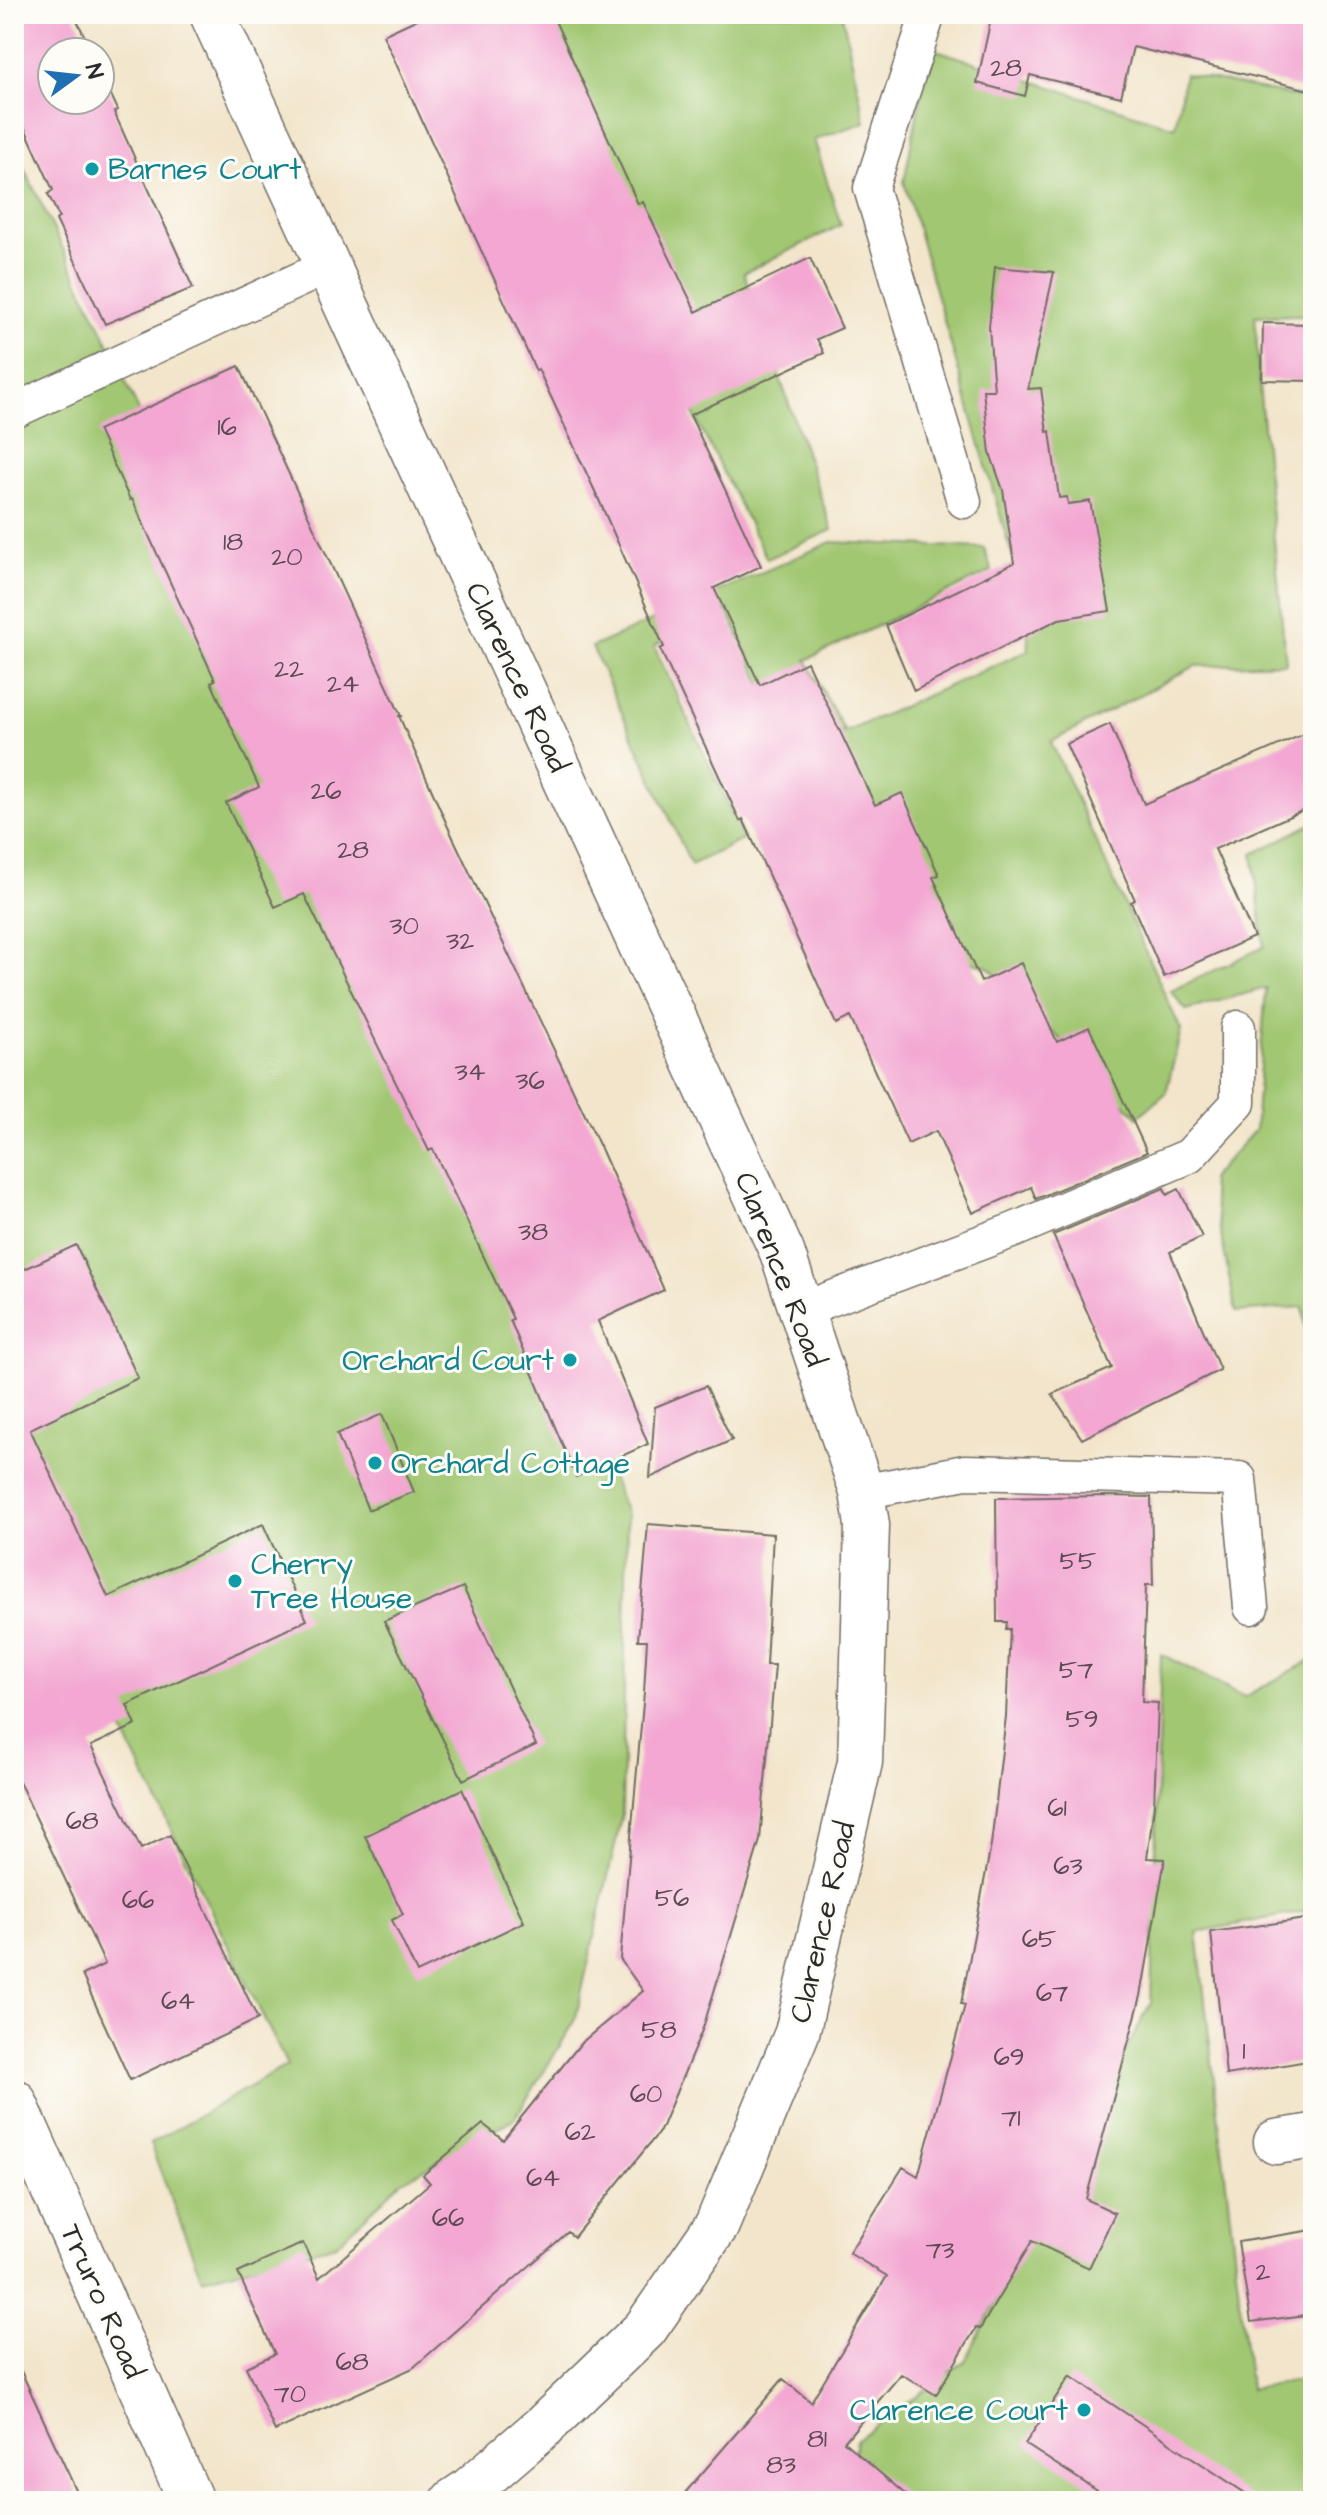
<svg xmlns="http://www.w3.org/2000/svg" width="1327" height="2515" font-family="'Architects Daughter',sans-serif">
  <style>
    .green { fill: #a1c772; stroke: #66794e; stroke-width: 2 }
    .building { fill: #f3a7d2 }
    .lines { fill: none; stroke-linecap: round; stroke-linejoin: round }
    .service-casing { stroke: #716c63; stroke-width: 37 }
    .minor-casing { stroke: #716c63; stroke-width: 47 }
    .service { stroke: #fff; stroke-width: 34 }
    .minor { stroke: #fff; stroke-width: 44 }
    .culture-dot { fill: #0f9aa8; stroke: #fdfcf7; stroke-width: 3 }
    .labels { text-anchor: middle; stroke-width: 6; stroke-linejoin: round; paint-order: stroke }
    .number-label { font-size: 26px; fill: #5d4a55 }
    .culture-label { font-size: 30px; fill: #0d838f; stroke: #fdfcf7; text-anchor: start }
    .street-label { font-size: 30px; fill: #2b2b2b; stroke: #fdfcf7 }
  </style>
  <rect width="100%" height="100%" fill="#fdfcf7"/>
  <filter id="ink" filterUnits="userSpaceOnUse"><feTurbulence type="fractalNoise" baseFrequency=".0125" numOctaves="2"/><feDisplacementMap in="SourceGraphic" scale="16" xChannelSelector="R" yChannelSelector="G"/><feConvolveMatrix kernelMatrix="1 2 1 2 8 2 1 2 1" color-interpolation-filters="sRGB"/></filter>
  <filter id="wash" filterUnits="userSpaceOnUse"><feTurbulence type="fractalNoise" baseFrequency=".006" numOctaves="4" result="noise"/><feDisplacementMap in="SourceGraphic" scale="32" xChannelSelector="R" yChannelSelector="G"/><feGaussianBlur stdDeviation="1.8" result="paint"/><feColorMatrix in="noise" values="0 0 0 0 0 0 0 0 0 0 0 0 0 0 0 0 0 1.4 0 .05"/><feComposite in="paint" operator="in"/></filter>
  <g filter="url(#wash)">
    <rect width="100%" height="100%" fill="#f2e5cb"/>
    <!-- green -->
    <path class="green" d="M477,14H842L865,122L814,140L841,225L744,273L832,530L767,559L697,421Z
      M930,48L1175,127L1185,74L1313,100V315L1255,316L1260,395L1286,663L1195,666L1051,742L1181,1030L1166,1093L1138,1117L988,967L887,937L801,752L1029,650L1025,592L1007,539L904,182Z
      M14,147L104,334L535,1286L627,1515L622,1814L575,2021L515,2118L401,2182L336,2245L202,2279L150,2144L287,2065L14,1510Z
      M831,542L984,548L992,571L806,660L844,730L794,753L727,610L654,646L744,839L691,865L592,647Z
      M1313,823V1379L1303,1307L1236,1312L1210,1179L1255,1130L1266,988L1186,1010L1171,991L1264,947L1253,854Z
      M1161,1654L1244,1697L1313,1659V1910L1197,1932L1250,2389L1313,2378V2501H842L847,2495L856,2440L965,2361L1151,2003Z"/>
    <g id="blocks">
      <!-- building -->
      <path class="building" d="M14,14H74L92,52H52V100H100V71L118,110L114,112L193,288L105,324L56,220L59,217L48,194L53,190L14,104Z
        M428,14H552L638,204L643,202L696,312L810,258L842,328L817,339L824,353L690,415L761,566L714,588L760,685L807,662L875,805L902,793L939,875L933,877L981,982L1021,963L1057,1042L1089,1027L1147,1152L1036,1199L1031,1187L973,1213L936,1131L908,1144L850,1017L836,1024L743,819L740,821L660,649L664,647L599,500L538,369L536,371L383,35Z
        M992,14H1313V91L1133,47L1121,97L1030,75L1025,96L977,83Z
        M995,267L1054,272L1028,389L1041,388L1047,432L1050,431L1059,498L1067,497L1068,504L1090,501L1110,611L1059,619L914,691L886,625L1014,563L1003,490L990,453L983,390H994L989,327Z
        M1263,323L1313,324V381L1262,380Z
        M239,366L401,716H399L448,827L603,1153L664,1290L598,1321L648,1444L576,1477L510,1320L513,1319L433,1149L429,1151L304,894L275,907L226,803L259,787L211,682L215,680L132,499L130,500L98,430Z
        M1110,724L1144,804L1313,730V806L1215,849L1254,937L1164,977L1131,902L1135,900L1066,744Z
        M1164,1188L1167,1195L1179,1189L1202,1237L1170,1252L1220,1370L1082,1439L1052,1394L1112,1368L1053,1235Z
        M76,1245L138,1378L30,1429L108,1597L263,1524L307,1620L127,1705L136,1725L91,1746L141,1849L170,1835L258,2019L130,2080L82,1975L105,1964L14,1771V1274Z
        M706,1386L732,1440L650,1478L655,1407Z
        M382,1414L414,1492L368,1510L337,1434Z
        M1105,1496L1151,1497L1153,1585H1146L1142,1702L1158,1703L1154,1806L1147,1858L1165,1859L1141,1996L1086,2199L1115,2213L1089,2268L1032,2241L980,2329L976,2328L936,2395L901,2374L844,2442L913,2501H678L783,2379L811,2402L887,2276L849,2253L903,2167L918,2176L965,2005L961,2004L991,1845L1006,1716L1010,1629H1006L1007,1622H997L996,1498Z
        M648,1524L773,1534L766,1665H775L760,1840L703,2028L660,2131L574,2237L568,2232L413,2368L275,2431L246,2367L275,2354L238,2273L303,2243L319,2278L430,2183L423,2175L483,2124L503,2140L581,2043L643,1991L620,1959L644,1692L647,1640H638Z
        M463,1587L536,1745L463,1780L384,1621Z
        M462,1789L524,1922L417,1973L392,1920L403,1914L365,1836Z
        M1313,1918V2060L1226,2075L1211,1932Z
        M1313,2230V2314L1251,2322L1238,2242Z
        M14,2356L81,2501H14Z
        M1070,2376L1257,2501H1113L1025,2444Z"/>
    </g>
  </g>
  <g filter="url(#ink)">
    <use href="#blocks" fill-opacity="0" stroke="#716c63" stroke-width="2"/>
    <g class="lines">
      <defs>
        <path id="service" d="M928,14L871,188L964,501
          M14,411L329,266
          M801,1310L1014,1230L1189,1156L1238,1103V1028
          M862,1492L965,1472L1239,1479L1251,1607"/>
        <path id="minor" d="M212,14L782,1252L862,1492L867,1525L860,1762L797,2033L717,2225L645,2329L545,2425L468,2491L453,2501
          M14,2101L191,2501
          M1276,2142L1313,2136"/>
      </defs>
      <!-- service casing -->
      <use href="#service" class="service-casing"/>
      <!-- minor casing -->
      <use href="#minor" class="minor-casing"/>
      <!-- service -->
      <use href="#service" class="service"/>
      <!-- minor -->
      <use href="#minor" class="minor"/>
    </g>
  </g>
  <!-- markers -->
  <g class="culture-dot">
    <circle cx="92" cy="169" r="8"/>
    <circle cx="570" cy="1360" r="8"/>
    <circle cx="375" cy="1463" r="8"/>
    <circle cx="235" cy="1581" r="8"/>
    <circle cx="1084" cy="2410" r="8"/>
  </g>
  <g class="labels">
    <!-- number labels -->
    <g class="number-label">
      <text x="1006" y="76">28</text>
      <text x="227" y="435">16</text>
      <text x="233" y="550">18</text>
      <text x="287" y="565">20</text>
      <text x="289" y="677">22</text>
      <text x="343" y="692">24</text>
      <text x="326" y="799">26</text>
      <text x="353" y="858">28</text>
      <text x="404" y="934">30</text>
      <text x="460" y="949">32</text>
      <text x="470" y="1080">34</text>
      <text x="530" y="1089">36</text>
      <text x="533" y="1240">38</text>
      <text x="1078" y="1569">55</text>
      <text x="1076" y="1678">57</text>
      <text x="1082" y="1727">59</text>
      <text x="1057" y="1816">61</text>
      <text x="82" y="1829">68</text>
      <text x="1068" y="1874">63</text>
      <text x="672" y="1906">56</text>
      <text x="138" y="1908">66</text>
      <text x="1039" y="1947">65</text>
      <text x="1052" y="2001">67</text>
      <text x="178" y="2009">64</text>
      <text x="659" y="2038">58</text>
      <text x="1244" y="2059">1</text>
      <text x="1009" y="2065">69</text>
      <text x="646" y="2102">60</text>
      <text x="1011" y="2126">71</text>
      <text x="580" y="2140">62</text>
      <text x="543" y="2186">64</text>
      <text x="448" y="2226">66</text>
      <text x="940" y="2258">73</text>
      <text x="1263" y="2280">2</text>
      <text x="352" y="2370">68</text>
      <text x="290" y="2402">70</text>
      <text x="817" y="2447">81</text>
      <text x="781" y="2473">83</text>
    </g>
    <!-- culture labels -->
    <g class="culture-label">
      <text x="108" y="179">Barnes Court</text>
      <text x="554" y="1370" text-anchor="end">Orchard Court</text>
      <text x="391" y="1473">Orchard Cottage</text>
      <text x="251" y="1574">Cherry<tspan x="251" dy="34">Tree House</tspan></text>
      <text x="1068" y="2420" text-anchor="end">Clarence Court</text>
    </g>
    <!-- street labels -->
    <g class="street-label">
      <text transform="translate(518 677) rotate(65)" y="10">Clarence Road</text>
      <text transform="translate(781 1269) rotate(69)" y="10">Clarence Road</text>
      <text transform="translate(822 1922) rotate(-77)" y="10">Clarence Road</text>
      <text transform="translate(103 2301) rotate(66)" y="10">Truro Road</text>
    </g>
  </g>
  <!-- margin -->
  <rect width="1327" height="2515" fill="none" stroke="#fdfcf7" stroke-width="48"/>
  <!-- north arrow -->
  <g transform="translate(76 76) rotate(75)"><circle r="38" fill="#fdfcf7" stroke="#a9a8a5" stroke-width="2"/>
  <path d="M0-6L14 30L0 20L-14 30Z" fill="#1f6fb2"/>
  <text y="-12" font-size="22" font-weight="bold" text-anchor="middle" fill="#2b2b2b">N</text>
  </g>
</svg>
